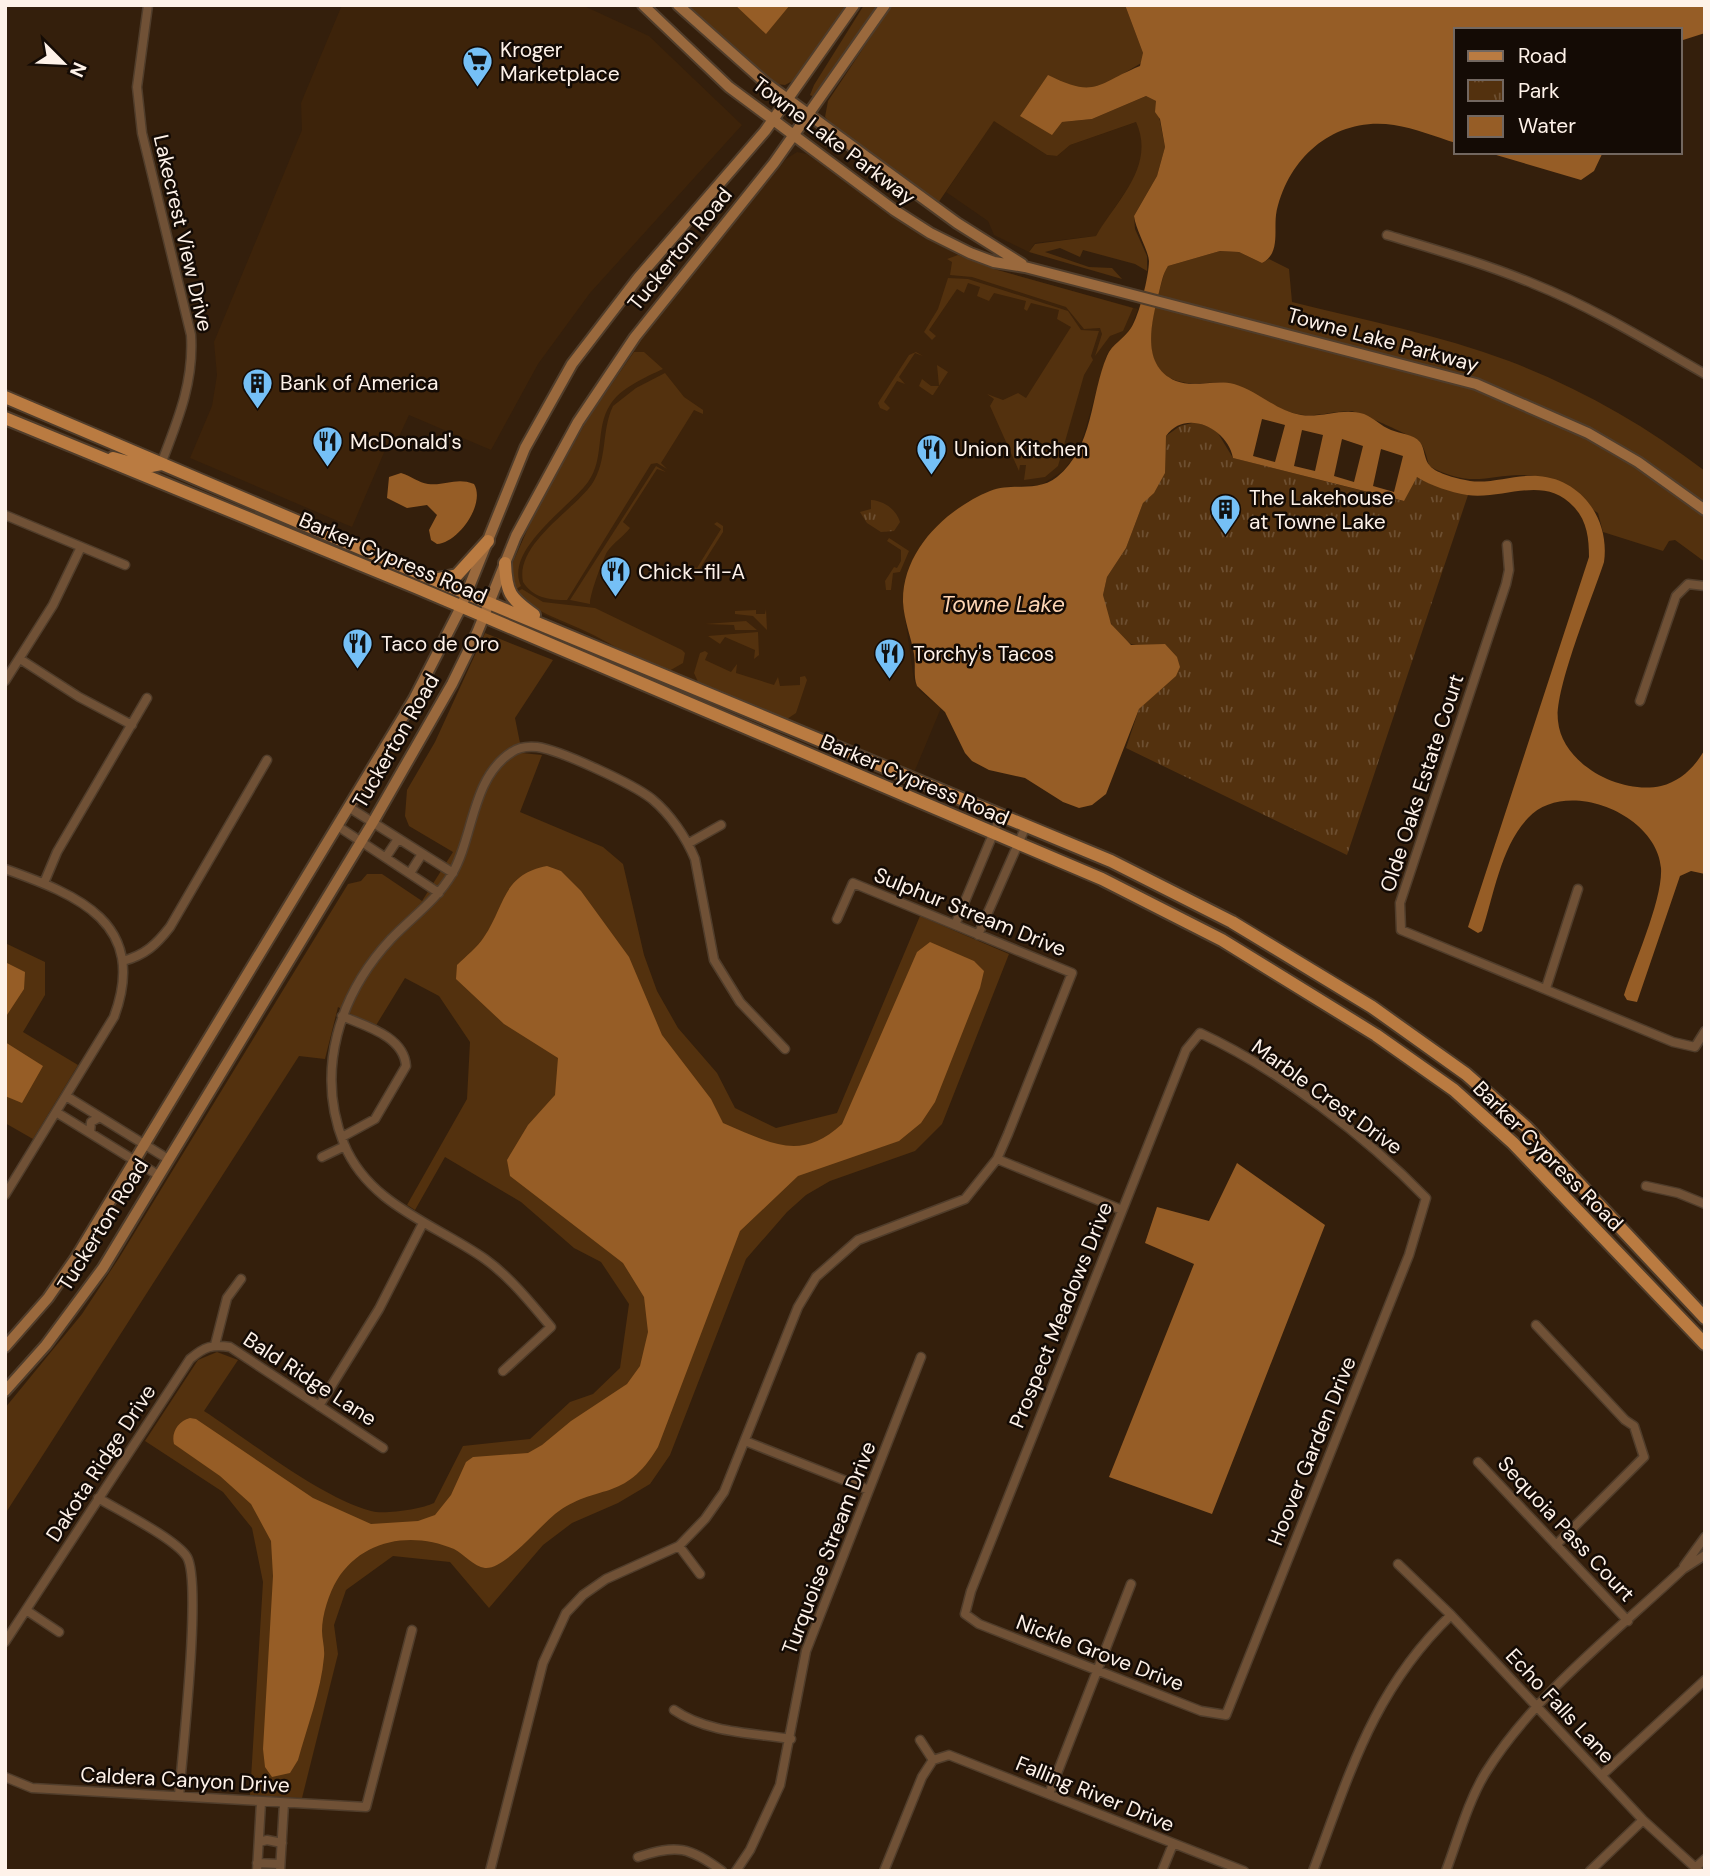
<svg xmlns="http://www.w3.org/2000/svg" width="1710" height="1876" font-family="'DM Sans',sans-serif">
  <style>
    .built { fill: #3d230a }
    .grass { fill: #53310e }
    .park { fill: url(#park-tufts) }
    .water { fill: #965d26 }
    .pier { fill: #341f0c }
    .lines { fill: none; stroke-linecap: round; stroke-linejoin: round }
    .street-casing { stroke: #503d2b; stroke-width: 11 }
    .secondary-casing { stroke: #503d2b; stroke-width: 14 }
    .primary-casing { stroke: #503d2b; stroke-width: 16 }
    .street { stroke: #705136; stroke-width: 8 }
    .secondary { stroke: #9a693d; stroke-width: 10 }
    .primary { stroke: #ba7b41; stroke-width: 12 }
    .labels { text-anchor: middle; stroke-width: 5; stroke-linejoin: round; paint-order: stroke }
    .poi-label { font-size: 21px; fill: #fef2e9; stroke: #140b05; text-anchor: start }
    .street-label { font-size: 21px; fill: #fef2e9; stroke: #140b05 }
    .water-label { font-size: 23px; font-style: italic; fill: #fdd5b4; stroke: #140b05 }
  </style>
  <defs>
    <pattern id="park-tufts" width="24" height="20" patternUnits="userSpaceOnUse" patternTransform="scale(1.75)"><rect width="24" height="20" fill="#53310e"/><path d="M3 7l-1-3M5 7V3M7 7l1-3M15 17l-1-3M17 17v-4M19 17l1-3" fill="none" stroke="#6d4f31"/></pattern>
  </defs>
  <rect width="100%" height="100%" fill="#341f0c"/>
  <!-- built -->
  <path class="built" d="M342,5H582L649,36L742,125L590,293L538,364L491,450L409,415L396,443L389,441L352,527L190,458L212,406L217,375L214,342L302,130L301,103Z
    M994,120L1047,155L1057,156L1070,145L1136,122L1143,138L1144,151L1138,173L1096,236L1035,243L1029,252L994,235L988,221L946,192Z
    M797,152L807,154L906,225L958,255L990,268L1138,309L1131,328L1107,354L1084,434L1076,454L1063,471L1041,485L1004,487L969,501L933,530L913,560L903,604L914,680L920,691L941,708L913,775L670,672L529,608L519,601L509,575L529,525L624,360L786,159Z"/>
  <!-- grass -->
  <path class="grass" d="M686,5H735L766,33L790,5H847L798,78L785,85L776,84Z
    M864,5H877L814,97L810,95L814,85Z
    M892,5H1125L1143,53V62L1099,88H1073L1062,122L1092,119L1146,96L1156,101L1165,147L1157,176L1134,216L1135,229L1147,256V271L1135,264L1083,250L1080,257L1060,248L1045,252L1089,267L1112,268L1122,279L1029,252L1035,244L1096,236C1117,200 1156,166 1136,122L1070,145L1057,156L1047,155L994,121L938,203L830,123L825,117L828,101Z
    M1220,251L1239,252L1262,263L1269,259L1289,269L1292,302C1365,320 1439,335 1509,361C1580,388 1645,425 1705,471V562L1675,540L1669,541L1663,551L1603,532L1598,513C1584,504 1551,478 1536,476C1494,470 1476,492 1429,466C1427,458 1425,448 1419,441C1416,438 1357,411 1351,411C1331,411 1313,419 1293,413C1270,407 1253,389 1230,384C1214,380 1198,386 1182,382C1130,371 1157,302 1165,270L1168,266Z
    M958,255L994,269L1133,308L1123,331L1110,336L1095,356L1102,334L1100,328L1084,329L1066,307L972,277L950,275L952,262L947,259Z
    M948,278L968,279L1068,311L1081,330L1099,331L1091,356L1093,360L1084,375L1058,466L1045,477L1024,480L1026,465H1020L1019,471L990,406L994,399L987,394L1003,400L1018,393L1026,398L1071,327L1057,319L1059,310L1031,303L1027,311L1024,309L1026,301L994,293L989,301L977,296L980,287L968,283L964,293L957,289L929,330L936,336L932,340L924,332L938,309Z
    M634,352H644L663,369C646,377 620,388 610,405C595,428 605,459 588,482C570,507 504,550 521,586L513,591L512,564L534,515L587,420Z
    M916,352L923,356L915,353L899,377L905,384L897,381L884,402L890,408L887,411L880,408L878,403L909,355Z
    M937,365L948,372L933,395H932L919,386L922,379L931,386H939Z
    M665,373L684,397L703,410V414L694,410L661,463L667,469L657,463L651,464L567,600C549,600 533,598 523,582C515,544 573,511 592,484C608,460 601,431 613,406L636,388Z
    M656,466L666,472L657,469L623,522L630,528C623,537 613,543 607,552C603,559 589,596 590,604L570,600Z
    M717,522L723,526V532L699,570L693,571L688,565L697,568L721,529L714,524Z
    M889,538L909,551L900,572L893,573L891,590H886L885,581L894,567L897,568L901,561V550L887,541Z
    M522,589L543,602L595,608L682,650L685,653L683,663L669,671C639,663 613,644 585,631C560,619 535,612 514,593Z
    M766,609L767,630L753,616L735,614V611L756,610V614H765Z
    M746,621L757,630H735L734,625L705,624Z
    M758,632L759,655L754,659L755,650L725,637L720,644L708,636Z
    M485,633L553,660L515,718L522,753L542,755L520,812L603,847L623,864L644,955L657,991L678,1028L717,1073L735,1108L776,1128L837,1113L920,916L1009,954L942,1124L915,1151L830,1181L806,1195L787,1212L746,1259L670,1455L650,1484L618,1503L572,1523L543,1545L489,1608L450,1562L393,1556L346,1590L334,1625L338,1654L302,1798L250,1795L263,1582L252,1528L223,1492L145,1441L198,1360L217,1352L238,1360L204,1411C250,1441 319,1497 371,1511C383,1515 422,1509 434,1503L463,1446L530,1439L570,1402L593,1394L620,1368L629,1304L601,1262L574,1248L521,1202L445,1157L415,1210L407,1205L467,1099L470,1042L439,996L405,978L375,1027L338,1007L325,1059L299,1056L5,1514V1408L82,1314L119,1258L348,884L361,881L367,874H382L422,901L453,852L409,826L405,816L407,790L435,742Z
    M705,651L708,653L705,660L731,672L737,664L736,673L774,685L778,677L780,686L800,685V677L805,676L807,680L796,713L787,719L780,718L699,684L694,673L700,653Z
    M5,943L45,962V995L23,1032L78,1065L33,1139L5,1123Z"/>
  <!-- park -->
  <path class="park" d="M1196,422L1216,430L1233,458L1403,501L1417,476L1428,483L1468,495L1347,855L1126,748L1139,709L1150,698L1141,646L1131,644L1116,633L1106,613L1103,595L1107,577L1126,548L1143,503L1161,480L1166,436L1180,426Z
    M871,500C884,501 896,509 900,522L894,531L881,532L867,523L860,512L871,509Z"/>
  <!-- water -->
  <path class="water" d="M735,5H790L766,34Z
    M1125,5H1705V33L1680,41V30H1456V143C1436,137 1415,128 1394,125C1335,116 1287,157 1276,215C1274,232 1280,254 1262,263L1239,252L1220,251L1168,266C1162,275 1161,286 1158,296C1151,325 1141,366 1176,381C1194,388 1215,379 1234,384C1258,391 1276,411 1301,415C1323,418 1343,407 1364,414C1374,418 1381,426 1391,430C1401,434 1413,434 1420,442C1425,449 1424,460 1430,466C1437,474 1459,479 1470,481C1492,484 1516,474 1538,476C1582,479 1610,520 1604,562C1593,596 1554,690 1558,721C1562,764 1620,795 1661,786C1681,781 1695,767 1705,749V874L1691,871L1680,876L1637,1002L1627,1000L1624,995C1634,963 1663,899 1661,868C1657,814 1566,777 1528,818C1501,846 1494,895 1482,931L1478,933L1468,927L1589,557C1589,538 1587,521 1574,507C1544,474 1505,500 1467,495C1450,492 1431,486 1417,477L1404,501L1233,458C1228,429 1186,408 1166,436L1165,473L1154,493L1143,503L1126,548L1107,577L1103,595L1111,624L1131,645L1165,644L1177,657L1180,667L1176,676L1139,709L1106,794L1092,805L1079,808L1063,802L1025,778L989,770L972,761L965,753L945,712L917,686C913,676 916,665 914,654C911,636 904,621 903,602C902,551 946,509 990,491C1012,482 1037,493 1057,477C1094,447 1090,396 1107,356C1112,344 1124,339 1131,328C1139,316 1149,276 1149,261C1148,249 1136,231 1134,216L1157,176L1165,147L1160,119L1155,112L1156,101L1146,96L1092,119L1062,122L1052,135L1020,116L1048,75C1096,99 1096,84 1140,66L1143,53Z
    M1486,152H1603L1594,171L1581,180Z
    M401,473C411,476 419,483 428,484C446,486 456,477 474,484C486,504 458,543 437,544L431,540L429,530L437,515L427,505L407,508L387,498L389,477Z
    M547,866L561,871L581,891L629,957L662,1035L711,1099L723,1123C769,1142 800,1163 842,1124L917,952L930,942L974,961L984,971L980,988L935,1102L921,1123L899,1141L798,1176L740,1231L658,1447C624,1504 597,1482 555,1514C539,1527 504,1570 485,1568C474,1567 464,1554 454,1549C412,1531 362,1539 337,1580C329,1593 322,1615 322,1631C322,1639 325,1648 324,1657C321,1691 307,1727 298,1760L290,1773L272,1777L265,1767L263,1749L273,1576L271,1541L251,1504L220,1476L174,1444C171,1433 178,1421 190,1418L196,1419L313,1498L371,1524L418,1521L435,1515L451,1495L466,1462L473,1457L528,1453L542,1445L571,1421L627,1384L640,1366L648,1332L644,1297L623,1263L510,1176L507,1160L528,1125L555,1095L558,1058L504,1024L456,979L457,965C466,956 477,948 484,937C506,904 502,875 547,866Z
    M5,962L25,972L24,989L5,1018Z
    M5,1042L43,1066L22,1103L5,1096Z
    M1237,1163L1325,1225L1212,1514L1109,1477L1194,1264L1145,1243L1157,1207L1209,1221Z"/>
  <!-- pier -->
  <path class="pier" d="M1262,419L1285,425L1275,462L1253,456Z
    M1302,430L1323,435L1315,471L1294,466Z
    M1342,439L1363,446L1354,482L1334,476Z
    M1381,449L1403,456L1394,492L1373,486Z"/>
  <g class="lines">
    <defs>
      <path id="street" d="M148,5L137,87L142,133L191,335C194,382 178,420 161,464
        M1387,235C1437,250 1486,264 1534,284C1594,308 1649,342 1705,374
        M5,515L125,565
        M1507,545L1509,570L1506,584L1400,903L1401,930L1673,1042L1695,1047L1705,1031
        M20,659L79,697L132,725
        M5,681L53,605L81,547
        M1640,701L1676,596L1688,584L1705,586
        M350,808L453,873
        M339,827L439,893
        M689,843L721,825
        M386,857L398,839
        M5,869C78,895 149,923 114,1017L5,1195
        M410,873L422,854
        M44,883L57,852L147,698
        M955,925L1001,815
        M978,935L1026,826
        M123,961C145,955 156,945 170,927L267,760
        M1546,988L1578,889
        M1200,1033C1278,1069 1367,1137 1426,1198L1409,1255L1226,1715L1201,1711L979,1624L965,1614L971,1591L1186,1050Z
        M66,1096L168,1159
        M56,1112L158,1175
        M90,1133L91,1122L100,1117
        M342,1137L375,1119L406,1066C404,1036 365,1026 342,1016
        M322,1157L345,1146
        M997,1159L1122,1210
        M1646,1186L1678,1193L1705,1204
        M1536,1325L1625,1420L1634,1426L1644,1457L1556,1545
        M215,1345L227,1298L241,1279
        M503,1371L551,1327C531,1303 510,1277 485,1259C435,1224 369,1205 344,1144C315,1071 339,995 391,939C412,917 436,901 452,874C474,837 471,778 512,752C519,747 527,746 537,747C560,750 633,784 652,799C670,814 686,837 695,859L714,960L740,1002L785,1049
        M319,1406L379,1309L423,1223
        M745,1441L869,1490
        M1478,1462L1628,1621
        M98,1498C118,1510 176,1539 187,1557C202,1582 182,1757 179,1796
        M679,1546L700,1574
        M1398,1564L1451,1615L1643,1820L1699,1871
        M1684,1566L1705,1537
        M26,1610L59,1632
        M5,1642L190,1359C204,1347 212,1344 230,1347L383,1448
        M674,1710C707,1733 753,1733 791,1739
        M920,1740L933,1760
        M933,1760L949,1755L1244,1871
        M1602,1775L1705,1680
        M5,1777L32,1788L366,1807L412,1630
        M1049,1794L1131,1584
        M259,1842L267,1840L282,1843
        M638,1857C677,1844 689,1847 722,1871
        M257,1863L280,1864
        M1696,1867L1705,1859
        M257,1871L261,1802
        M280,1871L284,1803
        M490,1871L543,1663L566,1613L583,1595L606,1579L679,1546L705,1519L724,1492L798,1307L816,1277L858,1240L965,1199L997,1159L1008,1134L1072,973L853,883L837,919
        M736,1871L750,1850L780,1785L806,1651L921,1357
        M884,1871L922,1777L933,1760
        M1162,1871L1173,1844
        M1313,1871C1350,1773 1373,1690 1451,1615
        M1446,1871C1458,1839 1468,1801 1486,1772C1533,1696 1618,1630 1683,1569L1705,1555
        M1590,1871L1643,1820"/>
      <path id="secondary" d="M643,5L729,87L894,210L930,233L970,253L994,262L1025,267L1476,384L1588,433L1638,462L1705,510
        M678,5L767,84L957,223L1022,264
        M5,1347L48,1298L75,1259L414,699L461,607L525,448L572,364L638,278L765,131L854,5
        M5,1391L46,1345L103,1268L373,822L452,684L477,633L516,536L578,422L635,337L774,163L885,5"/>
      <path id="primary" d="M5,397L489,603L1111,861L1232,922L1372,1007L1466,1074L1527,1128L1705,1318
        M5,418L418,588L1102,879L1222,940L1376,1035L1454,1090L1513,1143L1705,1344
        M113,458L146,467L161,464
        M505,563C506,593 510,598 534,615
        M438,579L457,575L488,541"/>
    </defs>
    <!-- street casing -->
    <use href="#street" class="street-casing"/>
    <!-- secondary casing -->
    <use href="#secondary" class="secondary-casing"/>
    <!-- primary casing -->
    <use href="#primary" class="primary-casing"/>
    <!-- street -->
    <use href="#street" class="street"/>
    <!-- secondary -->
    <use href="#secondary" class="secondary"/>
    <!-- primary -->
    <use href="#primary" class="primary"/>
  </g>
  <!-- icons -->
  <defs>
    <symbol id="supermarket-pin" viewBox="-11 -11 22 30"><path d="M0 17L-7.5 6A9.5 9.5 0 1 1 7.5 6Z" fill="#75c0f6" stroke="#140b05"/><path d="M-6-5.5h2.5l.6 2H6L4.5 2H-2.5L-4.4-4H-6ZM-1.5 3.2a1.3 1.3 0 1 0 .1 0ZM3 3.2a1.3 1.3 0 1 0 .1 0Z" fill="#111"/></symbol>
    <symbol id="building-pin" viewBox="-11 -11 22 30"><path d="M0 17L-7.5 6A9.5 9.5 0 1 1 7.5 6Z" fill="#75c0f6" stroke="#140b05"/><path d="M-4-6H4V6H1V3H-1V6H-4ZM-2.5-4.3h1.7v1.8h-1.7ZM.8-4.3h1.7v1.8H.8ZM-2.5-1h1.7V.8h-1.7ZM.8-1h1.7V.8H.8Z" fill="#111"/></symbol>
    <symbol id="restaurant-pin" viewBox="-11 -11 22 30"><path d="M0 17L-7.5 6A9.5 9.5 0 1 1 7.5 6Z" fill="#75c0f6" stroke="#140b05"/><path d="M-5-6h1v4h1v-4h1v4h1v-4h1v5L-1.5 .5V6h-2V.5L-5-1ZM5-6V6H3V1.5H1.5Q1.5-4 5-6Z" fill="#111"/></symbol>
  </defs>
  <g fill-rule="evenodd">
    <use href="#supermarket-pin" x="460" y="44" width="35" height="47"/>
    <use href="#building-pin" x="240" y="366" width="35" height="47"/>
    <use href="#restaurant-pin" x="310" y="424" width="35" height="47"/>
    <use href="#restaurant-pin" x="914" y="432" width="35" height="47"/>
    <use href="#building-pin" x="1208" y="492" width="35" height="47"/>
    <use href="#restaurant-pin" x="598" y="554" width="35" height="47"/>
    <use href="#restaurant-pin" x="340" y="626" width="35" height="47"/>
    <use href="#restaurant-pin" x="872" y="636" width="35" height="47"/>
  </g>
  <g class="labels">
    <!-- poi labels -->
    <g class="poi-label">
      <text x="500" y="57">Kroger<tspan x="500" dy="24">Marketplace</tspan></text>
      <text x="280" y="390">Bank of America</text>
      <text x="350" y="449">McDonald's</text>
      <text x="954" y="456">Union Kitchen</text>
      <text x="1249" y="505">The Lakehouse<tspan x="1249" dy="24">at Towne Lake</tspan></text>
      <text x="638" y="579">Chick-fil-A</text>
      <text x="381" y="651">Taco de Oro</text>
      <text x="913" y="661">Torchy's Tacos</text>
    </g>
    <!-- street labels -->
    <g class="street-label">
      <text transform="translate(834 141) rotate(37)" y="7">Towne Lake Parkway</text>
      <text transform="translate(183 233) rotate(77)" y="7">Lakecrest View Drive</text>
      <text transform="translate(680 249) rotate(-51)" y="7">Tuckerton Road</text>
      <text transform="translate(1383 340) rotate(15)" y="7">Towne Lake Parkway</text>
      <text transform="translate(393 558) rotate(23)" y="7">Barker Cypress Road</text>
      <text transform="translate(396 741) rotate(-60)" y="7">Tuckerton Road</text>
      <text transform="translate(915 780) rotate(23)" y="7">Barker Cypress Road</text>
      <text transform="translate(1422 783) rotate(-72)" y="7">Olde Oaks Estate Court</text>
      <text transform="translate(970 912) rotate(22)" y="7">Sulphur Stream Drive</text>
      <text transform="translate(1327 1097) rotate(36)" y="7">Marble Crest Drive</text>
      <text transform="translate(1548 1156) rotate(45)" y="7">Barker Cypress Road</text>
      <text transform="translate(103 1225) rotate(-58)" y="7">Tuckerton Road</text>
      <text transform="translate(1061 1315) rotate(-68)" y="7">Prospect Meadows Drive</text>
      <text transform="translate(310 1379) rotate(33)" y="7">Bald Ridge Lane</text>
      <text transform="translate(1312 1451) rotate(-68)" y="7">Hoover Garden Drive</text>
      <text transform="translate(101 1463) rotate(-57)" y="7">Dakota Ridge Drive</text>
      <text transform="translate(1566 1529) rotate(47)" y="7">Sequoia Pass Court</text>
      <text transform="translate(829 1548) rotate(-69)" y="7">Turquoise Stream Drive</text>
      <text transform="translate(1100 1653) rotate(21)" y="7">Nickle Grove Drive</text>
      <text transform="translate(1560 1706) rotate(47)" y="7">Echo Falls Lane</text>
      <text transform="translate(185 1780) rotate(3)" y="7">Caldera Canyon Drive</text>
      <text transform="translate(1095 1794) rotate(22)" y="7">Falling River Drive</text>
    </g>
    <!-- water labels -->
    <g class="water-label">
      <text x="1003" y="612">Towne Lake</text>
    </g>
  </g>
  <!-- border -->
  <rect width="1710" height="1876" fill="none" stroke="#fef2e9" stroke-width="14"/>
  <!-- legend -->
  <rect x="1454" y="28" width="228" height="126" fill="#140b05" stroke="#726760" stroke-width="2"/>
  <rect x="1468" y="51" width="35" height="10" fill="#ba7b41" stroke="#726760" stroke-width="2"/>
  <text x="1518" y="63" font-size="21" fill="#fef2e9">Road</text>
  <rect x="1468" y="80" width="35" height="21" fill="url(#park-tufts)" stroke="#726760" stroke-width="2"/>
  <text x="1518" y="98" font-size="21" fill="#fef2e9">Park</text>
  <rect x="1468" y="116" width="35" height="21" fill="#965d26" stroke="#726760" stroke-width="2"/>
  <text x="1518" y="133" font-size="21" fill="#fef2e9">Water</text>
  <!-- north arrow -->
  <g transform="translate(63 63) rotate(114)" stroke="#140b05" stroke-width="5" paint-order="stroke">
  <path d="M0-5L12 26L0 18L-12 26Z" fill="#fef2e9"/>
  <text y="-10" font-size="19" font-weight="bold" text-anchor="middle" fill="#fef2e9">N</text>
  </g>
</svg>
